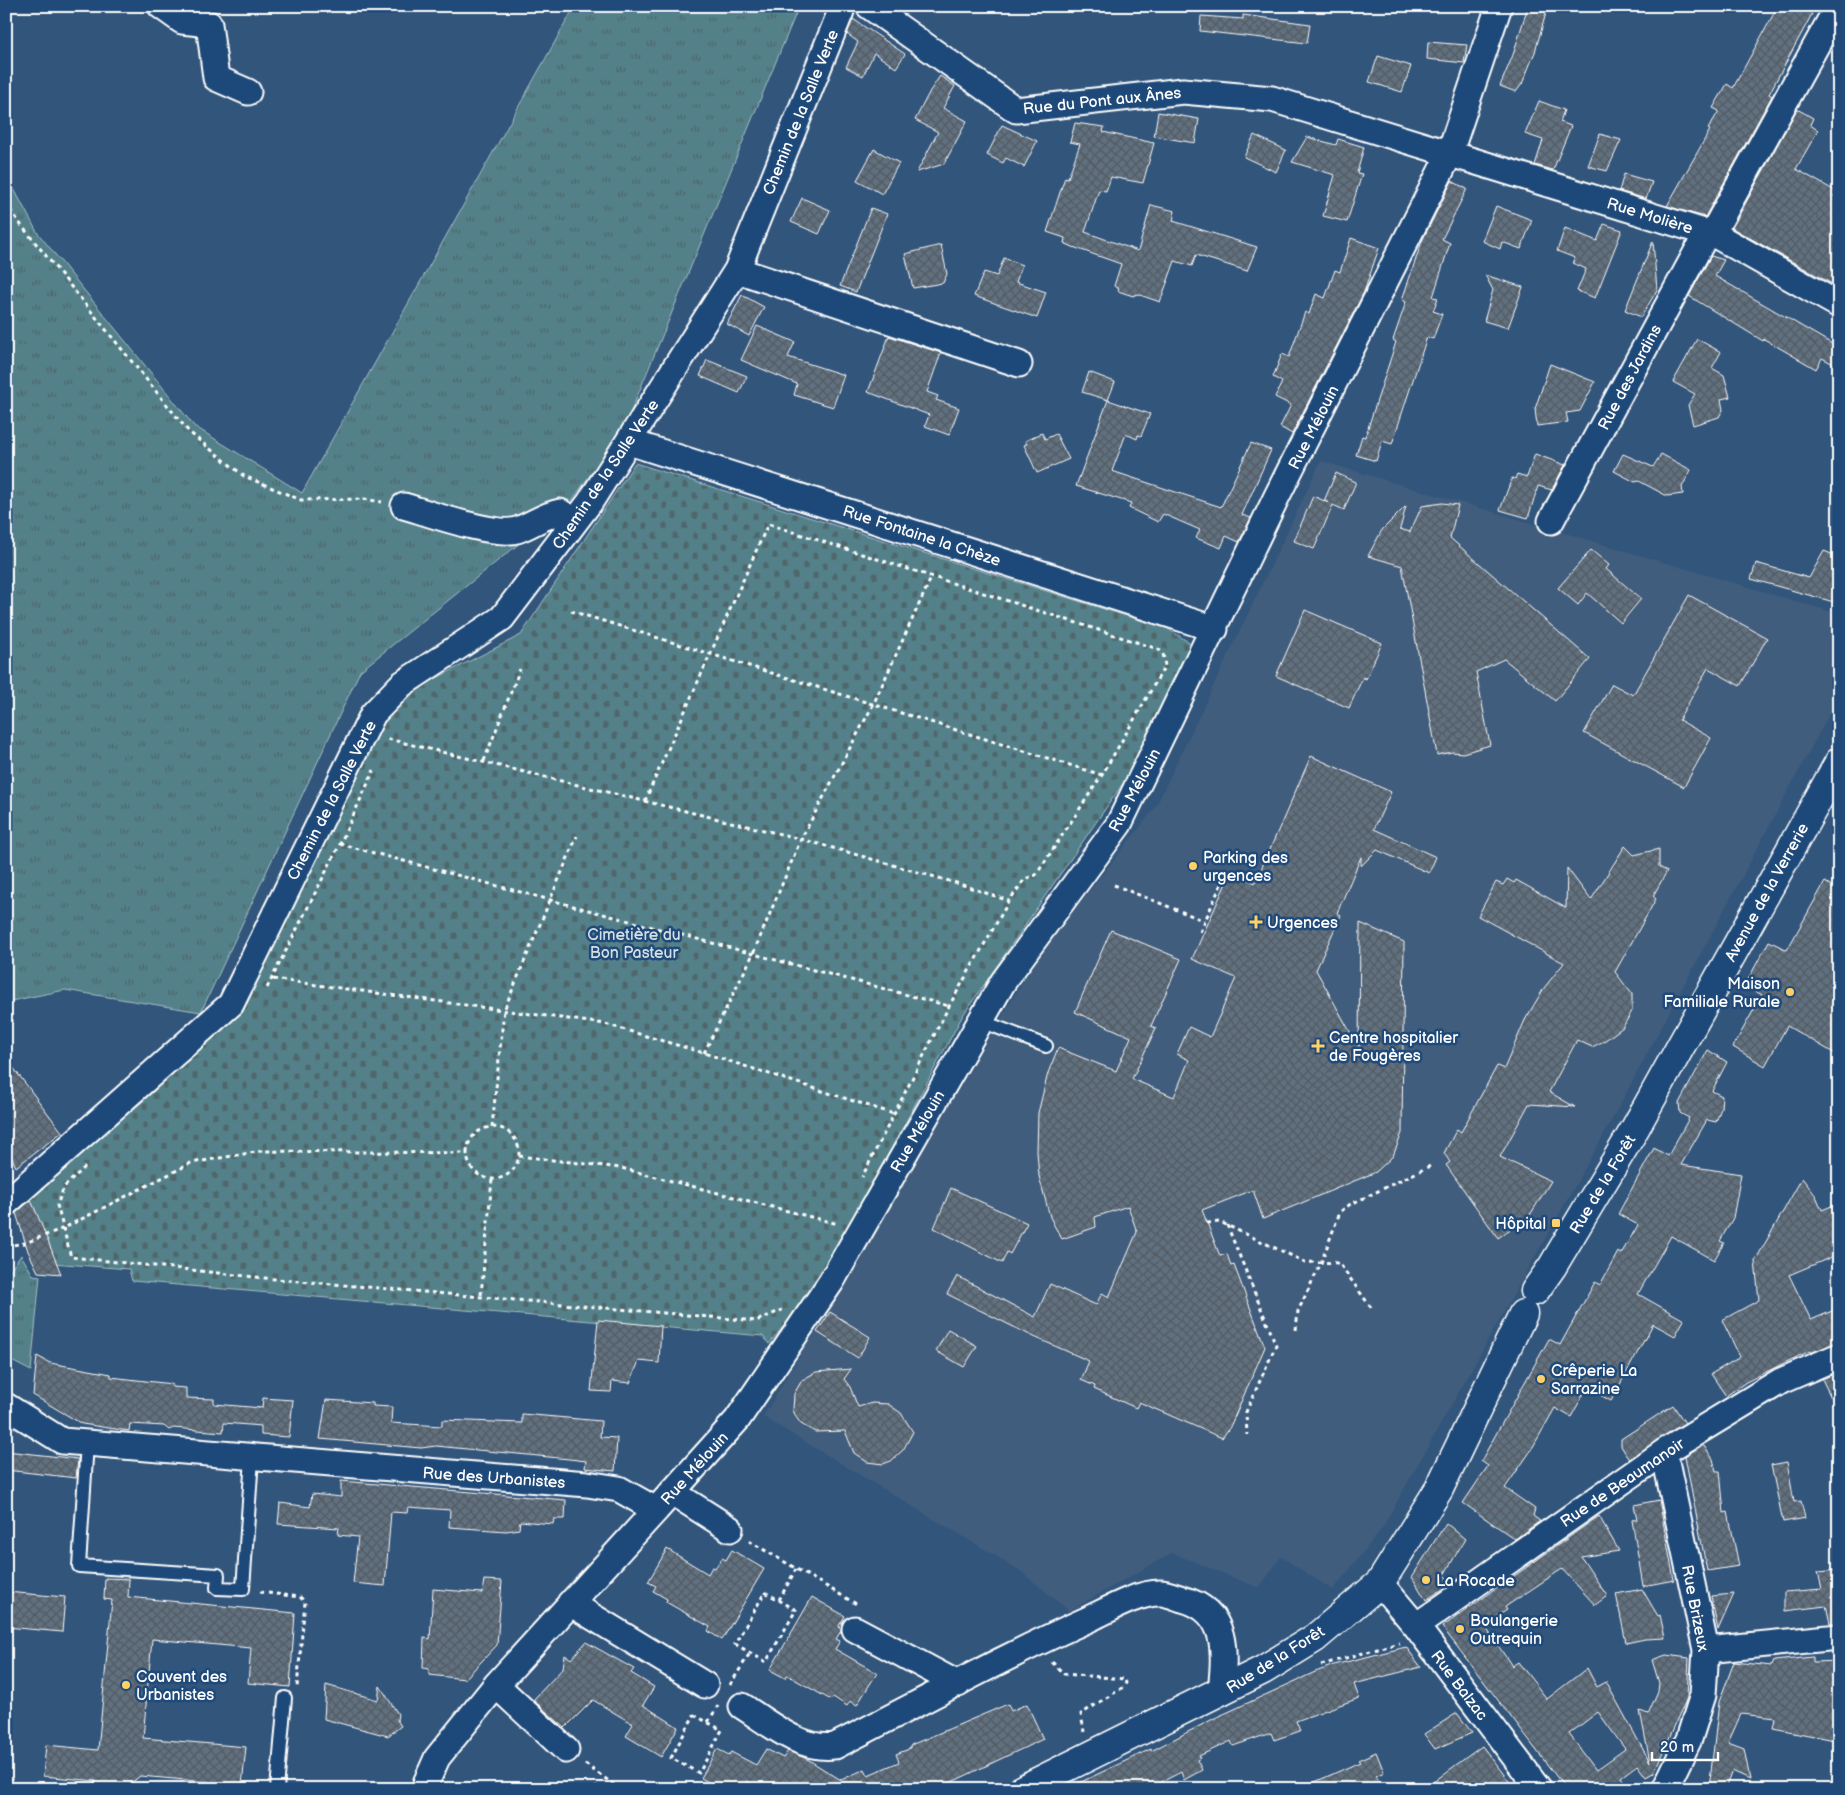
<svg xmlns="http://www.w3.org/2000/svg" width="1845" height="1795" font-family="'Balsamiq Sans',sans-serif">
  <style>
    .built { fill: #405d7d }
    .grass { fill: url(#grass-tufts); stroke: #a8c0c4 }
    .cemetery { fill: url(#cemetery-stones); stroke: #a8c0c4 }
    .building { fill: url(#building-cross-hatch); stroke: #fff; fill-rule: evenodd }
    .lines { fill: none; stroke-linecap: round; stroke-linejoin: round }
    .service-casing { stroke: #fff; stroke-width: 16 }
    .minor-casing { stroke: #fff; stroke-width: 29 }
    .secondary-casing { stroke: #fff; stroke-width: 31 }
    .path { stroke: #fff; stroke-width: 3; stroke-dasharray: 4 4; stroke-linecap: butt }
    .service { stroke: #1f4a7a; stroke-width: 12 }
    .minor { stroke: #1f4a7a; stroke-width: 25 }
    .secondary { stroke: #1f4a7a; stroke-width: 28 }
    .poi-dot { fill: #ffd166; stroke: #1f4a7a; stroke-width: 2 }
    .labels { text-anchor: middle; stroke-width: 5; stroke-linejoin: round; paint-order: stroke }
    .street-label { font-size: 16px; fill: #fff; stroke: #1f4a7a }
    .poi-label { font-size: 16px; fill: #fff; stroke: #1f4a7a; text-anchor: start }
    .park-label { font-size: 16px; fill: #d4dfe2; stroke: #1f4a7a }
  </style>
  <defs>
    <pattern id="grass-tufts" width="24" height="20" patternUnits="userSpaceOnUse" patternTransform="scale(1.25)"><rect width="24" height="20" fill="#528089"/><path d="M3 7l-1-3M5 7V3M7 7l1-3M15 17l-1-3M17 17v-4M19 17l1-3" fill="none" stroke="#4f666a"/></pattern>
    <pattern id="cemetery-stones" width="16" height="16" patternUnits="userSpaceOnUse" patternTransform="scale(1.25)"><rect width="16" height="16" fill="#528089"/><path d="M2 7V4a2 2 0 0 1 4 0v3zM10 15v-3a2 2 0 0 1 4 0v3z" fill="#4f666a"/></pattern>
    <pattern id="building-cross-hatch" width="8" height="8" patternUnits="userSpaceOnUse" patternTransform="scale(1.25)"><rect width="8" height="8" fill="#5f7080"/><path d="M0 0l8 8M0 8l8-8" fill="none" stroke="#545a61"/></pattern>
  </defs>
  <rect width="100%" height="100%" fill="#32557c"/>
  <filter id="ink" filterUnits="userSpaceOnUse"><feTurbulence type="fractalNoise" baseFrequency=".02" numOctaves="2"/><feDisplacementMap in="SourceGraphic" scale="10" xChannelSelector="R" yChannelSelector="G"/><feConvolveMatrix kernelMatrix="1 2 1 2 8 2 1 2 1" color-interpolation-filters="sRGB"/></filter>
  <g filter="url(#ink)">
    <!-- built -->
    <path class="built" d="M1321,461L1839,614V696L1601,1140L1381,1530L1333,1590L1281,1557L1259,1588L1172,1553L1069,1611L1019,1570L763,1417L1040,953L1155,808Z"/>
    <!-- grass -->
    <path class="grass" d="M575,6H799L624,428L570,503L360,671L201,1012L65,990L6,1002V174L37,232L194,426L302,493Z
      M21,1255L33,1275L40,1276L31,1371L6,1358V1276Z"/>
    <!-- cemetery -->
    <path class="cemetery" d="M635,463L1168,629L1198,648L1128,776L963,1015L820,1282L769,1344L763,1336L132,1281L129,1269L52,1263L30,1197L143,1101L239,1012L384,716L401,696L521,635Z"/>
    <!-- building -->
    <path class="building" d="M1528,6H1548L1535,52L1522,84L1516,92L1500,86L1513,55Z
      M1778,6H1801L1812,14L1769,94L1772,96L1705,217L1667,206L1710,130L1708,129L1719,111L1713,108L1727,84L1733,88Z
      M1243,15L1310,24L1307,43L1200,31L1201,16L1243,19Z
      M853,19L905,54L896,68L874,53L863,76L846,67L858,42L847,34Z
      M1428,42L1467,45L1464,63L1427,59Z
      M1378,56L1411,66L1402,92L1369,82Z
      M940,76L955,86L943,108L967,121L944,164L917,172L938,132L915,120L930,91Z
      M1539,101L1564,110L1560,122L1571,126L1553,170L1535,165L1543,140L1525,134Z
      M1797,109L1813,118L1810,125L1818,130L1796,169L1837,192L1833,196L1839,199V276L1834,285L1732,228Z
      M1158,112L1199,119L1195,143L1154,136Z
      M1075,123L1104,127L1103,132L1154,143L1143,183L1111,177L1106,191L1099,190L1085,232L1138,251L1151,205L1175,211L1173,221L1257,247L1247,271L1196,255L1192,266L1175,261L1160,302L1137,294L1133,296L1118,291L1119,289L1114,286L1121,264L1073,247L1064,243L1065,238L1047,232L1065,177L1068,178L1080,144L1070,142Z
      M1002,125L1037,141L1024,167L1006,158L1003,163L987,155Z
      M1600,134L1621,140L1607,171L1588,166Z
      M1254,135L1286,150L1276,172L1244,157Z
      M1307,137L1336,145L1338,139L1364,147L1357,173L1362,174L1347,222L1323,216L1335,175L1292,162Z
      M874,149L899,163L882,194L857,180Z
      M1624,174L1652,182L1646,199L1619,191Z
      M1452,181L1467,189L1442,239L1450,243L1433,297L1438,298L1433,311L1442,314L1433,339L1427,337L1392,444L1382,441L1376,461L1356,455L1362,436L1365,437L1396,342L1393,340L1406,302L1402,300L1422,241Z
      M802,198L830,210L819,234L791,222Z
      M1496,206L1532,220L1521,249L1502,242L1500,249L1482,241Z
      M871,208L887,214L856,292L840,286Z
      M1604,224L1622,230L1595,298L1577,291L1586,269L1573,263L1575,258L1557,251L1565,228L1597,241Z
      M1351,238L1379,248L1364,292L1292,434L1280,427L1291,405L1275,397L1282,382L1273,377L1282,354L1289,357L1305,312L1309,314L1316,294L1325,298L1335,270L1340,272Z
      M1653,241L1657,290L1641,317L1625,310Z
      M941,245L947,274L943,283L913,288L905,254Z
      M1711,256L1724,260L1715,276L1839,348V367L1822,358L1816,369L1764,339L1763,341L1689,296Z
      M1004,258L1022,265L1016,282L1046,292L1037,318L974,296L984,272L997,276Z
      M1485,275L1523,287L1508,328L1484,321L1493,290Z
      M742,295L764,307L749,336L727,324Z
      M757,326L795,342L788,357L844,375L833,407L794,395L797,384L741,360Z
      M889,336L941,353L927,392L938,396L936,400L959,408L949,435L925,426L929,415L868,392Z
      M1697,339L1721,352L1712,368L1724,375L1730,397L1721,399L1723,410L1719,417L1693,425L1688,405L1695,394L1673,382Z
      M707,360L747,376L739,393L700,376Z
      M1550,364L1595,382L1580,411L1566,413L1568,422L1537,426L1535,409Z
      M1089,372L1115,382L1108,400L1082,392Z
      M1108,400L1150,414L1141,436L1138,435L1137,439L1126,434L1112,471L1221,507L1251,443L1271,450L1242,515L1251,518L1239,542L1226,536L1221,548L1196,538L1200,530L1163,514L1158,522L1129,508L1131,503L1076,486Z
      M1042,433L1045,439L1056,434L1069,459L1037,473L1024,445L1027,444L1025,441Z
      M1535,454L1565,465L1552,490L1538,486L1528,518L1500,510L1512,478L1515,479L1517,474L1527,477Z
      M1623,454L1653,467L1661,454L1691,470L1682,487L1683,494L1667,496L1639,481L1635,482L1614,471Z
      M1336,473L1356,482L1344,510L1333,505L1314,549L1294,541L1313,496L1329,503L1324,501Z
      M1442,503L1458,505L1450,538L1590,659L1555,701L1504,659L1476,672L1490,745L1463,753L1452,752L1437,755L1402,566L1368,556L1382,530L1406,506L1400,529L1410,532L1422,506Z
      M1591,550L1609,565L1606,569L1641,599L1621,623L1587,593L1578,605L1558,588Z
      M1824,551L1839,557V586L1834,602L1751,579L1756,563L1809,578Z
      M1689,595L1767,638L1740,686L1708,668L1679,720L1711,738L1684,787L1584,733L1612,684L1633,695Z
      M1305,610L1382,643L1366,679L1363,677L1349,708L1276,676Z
      M1311,756L1391,792L1374,829L1436,857L1429,873L1377,850L1361,866V857L1337,913L1341,915L1316,970L1359,1048L1360,923L1404,942L1402,1133L1393,1156L1376,1172L1263,1219L1253,1190L1202,1210L1220,1256L1227,1254L1231,1266L1234,1265L1265,1347L1230,1427L1222,1438L1139,1402L1136,1408L1094,1389L1095,1386L1081,1380L1089,1361L1032,1336L947,1294L957,1276L1035,1317L1050,1284L1096,1305L1102,1293L1109,1297L1137,1232L1128,1206L1095,1217L1096,1227L1062,1239L1055,1227L1050,1217L1039,1176L1037,1152L1038,1113L1048,1073L1058,1048L1116,1071L1131,1037L1075,1012L1111,930L1181,959L1151,1026L1156,1028L1132,1079L1174,1097L1189,1060L1177,1054L1189,1027L1210,1037L1236,978L1192,959L1231,872L1255,883Z
      M1625,846L1634,855L1659,849V867L1667,871L1653,896L1656,899L1615,972L1632,994V1011L1623,1027L1604,1041L1592,1047L1577,1040L1549,1092L1575,1107L1529,1104L1500,1157L1551,1181L1530,1215L1498,1238L1446,1165L1450,1162L1444,1153L1457,1129L1461,1132L1497,1066L1504,1069L1525,1020L1544,988L1564,963L1478,916L1496,882L1503,885L1507,879L1514,883L1516,880L1566,908L1567,868L1591,900Z
      M1825,882L1839,890V1056L1787,1026L1765,1066L1733,1047L1762,995L1745,985L1769,941L1787,950Z
      M1708,1050L1727,1062L1712,1091L1722,1096L1721,1108L1716,1122L1707,1120L1681,1165L1741,1174L1733,1218L1720,1241L1724,1243L1714,1260L1671,1236L1638,1294L1684,1320L1675,1336L1653,1324L1611,1401L1587,1388L1571,1417L1555,1408L1530,1452L1505,1488L1535,1509L1533,1516L1540,1521L1515,1539L1463,1503L1488,1466L1481,1461L1549,1339L1560,1345L1595,1282L1600,1285L1618,1252L1621,1254L1638,1225L1618,1214L1654,1148L1668,1156L1689,1118L1680,1113L1679,1103Z
      M6,1058L62,1132L16,1167L12,1158L6,1163Z
      M1802,1178L1816,1196L1822,1210L1839,1203V1254L1789,1275L1811,1320L1839,1308V1342L1810,1353V1351L1784,1363L1746,1382L1726,1396L1711,1374L1740,1357L1722,1320L1759,1300L1755,1261Z
      M951,1188L1027,1223L1010,1254L1007,1252L1002,1263L934,1228Z
      M31,1200L42,1226L61,1274L38,1272L28,1251L16,1213Z
      M830,1312L870,1337L858,1358L817,1332Z
      M598,1320L661,1326L659,1363L639,1361L630,1383L612,1381L611,1392L591,1391Z
      M948,1329L977,1346L964,1367L936,1351Z
      M37,1356L50,1363L111,1374V1377L172,1384V1387L186,1388V1398L214,1399V1404L262,1408L263,1398L293,1400L289,1437L261,1435V1426L224,1423L223,1432L173,1428L169,1430L164,1426L130,1424L129,1431L82,1424L33,1395Z
      M851,1369L844,1379L850,1387L858,1407L872,1403L888,1404L901,1413L913,1432L903,1450L891,1461L883,1464L867,1462L854,1453L845,1431L815,1432L801,1424L796,1417L793,1410L794,1394L802,1380L816,1372Z
      M1839,1372V1414L1822,1379Z
      M326,1400L373,1403V1406L392,1407L391,1423L442,1426V1420L522,1423V1414L601,1421L600,1437L617,1438L615,1471L585,1468L586,1461L569,1459L436,1446L421,1448L320,1439Z
      M1673,1405L1685,1423L1629,1459L1621,1446V1439Z
      M1701,1446H1704L1713,1459L1716,1471H1720L1724,1513L1728,1512L1739,1566L1707,1571L1685,1456Z
      M6,1451L78,1459L76,1478L6,1470Z
      M1787,1462L1794,1502L1801,1501L1805,1518L1783,1522L1771,1465Z
      M341,1481L566,1500L565,1519H554L553,1524L520,1521L519,1529L506,1531L449,1527L450,1510L408,1507L407,1513L391,1512L385,1586L353,1583L358,1537L338,1535L339,1528L278,1524L280,1503L310,1507L312,1494L341,1497Z
      M1659,1500L1674,1580L1643,1586L1632,1520L1637,1519L1634,1505Z
      M1599,1516L1619,1551L1581,1557L1607,1596L1595,1605L1562,1569L1505,1607L1507,1610L1484,1625L1512,1666L1518,1662L1547,1699L1587,1668L1597,1687L1606,1682L1650,1762L1640,1711L1648,1714L1658,1691L1659,1683L1652,1660L1666,1655L1689,1658L1687,1698L1653,1774V1773L1646,1777L1637,1765L1621,1777L1629,1789H1566L1442,1627ZM1598,1712L1625,1749L1596,1770L1569,1734Z
      M1446,1523L1465,1539L1444,1575L1452,1583L1426,1600L1412,1577Z
      M667,1549L708,1574L712,1567L715,1568L722,1558L726,1560L732,1550L764,1569L722,1640L708,1631L710,1627L666,1602L667,1599L653,1591L656,1586L648,1582Z
      M1839,1570V1623H1830L1826,1606L1784,1611V1592L1822,1589L1818,1572Z
      M105,1578L129,1579L128,1597L295,1613L290,1687L248,1683L251,1648L152,1639L143,1738L246,1747L242,1785L140,1776L124,1789H95L96,1781L43,1776L46,1745L98,1750L112,1600L104,1599Z
      M484,1580L502,1581L497,1645L465,1679L429,1675V1669L423,1668L424,1638L430,1639L433,1589L482,1593Z
      M1642,1589L1658,1616L1660,1615L1665,1638L1645,1639L1626,1643L1616,1594Z
      M6,1592L65,1597L62,1632L6,1627Z
      M1734,1594L1718,1630L1711,1596Z
      M812,1597L845,1616L839,1626L841,1631L836,1639L840,1641L835,1649L877,1673L857,1705L850,1701L847,1706L833,1697L831,1700L787,1675L785,1678L770,1670Z
      M586,1642L634,1669L631,1673L654,1687L643,1705L678,1727L661,1757L626,1736L633,1724L593,1700L565,1728L533,1700L563,1668L565,1655L571,1659Z
      M1406,1647L1421,1667L1354,1684L1359,1698L1296,1721L1300,1731L1274,1740L1271,1733L1233,1746L1231,1741L1199,1756L1200,1758L1197,1760L1202,1770L1184,1780L1181,1772L1148,1789H1066L1151,1749V1751L1215,1718L1313,1673L1334,1665Z
      M1813,1657V1662L1839,1661V1741L1773,1728L1775,1718L1741,1714L1728,1743L1744,1749L1750,1779L1732,1771L1725,1789H1709L1719,1702L1734,1662L1772,1666L1774,1661Z
      M326,1685L378,1700L380,1686L398,1714L397,1720L401,1726L388,1736L324,1719Z
      M1008,1704L1011,1711L1027,1704L1043,1739L937,1789H760L747,1781L743,1789H719L701,1778L717,1749L729,1755L731,1752L756,1765L766,1749L783,1758L788,1751L807,1759L841,1780L865,1769L868,1775L899,1762L896,1754L909,1749L911,1745Z
      M1457,1713L1472,1733L1435,1749L1424,1734Z
      M1482,1746L1515,1789H1424L1456,1765Z
      M1376,1752L1384,1772L1376,1776L1385,1789H1299L1360,1762L1358,1760Z"/>
    <g class="lines">
      <defs>
        <path id="service" d="M981,1021L1046,1046
          M87,1443L79,1566L218,1575L217,1588L243,1589L252,1458
          M277,1789L285,1698"/>
        <path id="minor" d="M161,6L182,21L209,24L216,78L248,92
          M869,6L1016,110L1183,91L1272,99L1717,236L1839,305
          M1712,234L1838,6
          M737,270L1019,364
          M629,442L1215,629
          M404,506C428,513 495,537 517,530C532,525 544,515 560,512L575,521
          M1551,521L1707,233
          M6,1203L231,1004L373,714L402,684L502,618L590,502L737,270L841,11
          M6,1406L62,1441L587,1484L619,1489L656,1510L496,1685L437,1758L426,1783V1789
          M1664,1452L1706,1650L1703,1695L1689,1739L1665,1789
          M672,1492L730,1529
          M656,1510L737,1420L831,1282L1003,982L1119,824L1277,496L1449,155L1499,6
          M1380,1583L1416,1626L1539,1789
          M570,1603L705,1685
          M1416,1626L1664,1452L1781,1381L1839,1356
          M855,1629L958,1684
          M1706,1650L1839,1637
          M496,1685L566,1750
          M742,1706C769,1723 801,1751 835,1746C920,1703 1003,1657 1089,1619C1110,1609 1137,1593 1160,1593C1167,1593 1176,1597 1182,1599C1229,1611 1225,1653 1221,1692"/>
        <path id="secondary" d="M1535,1291L1552,1267L1633,1132L1839,762
          M1023,1789L1263,1670L1315,1638L1380,1583L1439,1489L1523,1314"/>
      </defs>
      <!-- service casing -->
      <use href="#service" class="service-casing"/>
      <!-- minor casing -->
      <use href="#minor" class="minor-casing"/>
      <!-- secondary casing -->
      <use href="#secondary" class="secondary-casing"/>
      <!-- path -->
      <path class="path" d="M6,203L21,225L189,432L244,476L301,500L364,499L382,502
        M571,611L1102,775
        M388,739L801,839L960,884L1009,901
        M484,761L520,669
        M645,801L768,524L1158,649L1163,653L1165,666L1102,775L1036,875L1025,879L1009,901L949,1006L862,1177
        M340,844L949,1006
        M1114,885L1205,921
        M1200,932L1223,880
        M273,979L605,1024L704,1053L894,1114
        M267,988L340,844L374,770
        M704,1053L753,954L801,839L873,705L932,576
        M467 1153a26 26 0 1 1 52 0a26 26 0 1 1-52 0Z
        M492,1127L504,1010L577,836
        M519,1156L621,1168L838,1224
        M85,1167L64,1187L57,1205L71,1257L264,1278L756,1321L782,1310
        M1207,1223L1220,1222L1305,1262L1339,1263L1372,1309
        M1227,1225L1276,1345L1246,1412L1247,1435
        M6,1246L25,1243L64,1228L191,1163L261,1151L466,1153
        M481,1295L492,1180
        M1296,1330L1298,1311L1321,1263L1340,1212L1349,1205L1430,1166
        M749,1541L858,1605
        M260,1592L300,1597L305,1602L297,1687
        M765,1592L796,1610L766,1662L735,1644Z
        M779,1600L796,1569
        M1052,1662L1064,1674L1125,1679L1126,1683L1122,1688L1081,1714L1084,1732
        M1321,1665L1399,1643
        M730,1685L750,1653
        M694,1715L722,1730L699,1773L671,1758Z
        M708,1722L718,1706
        M585,1764L620,1789
        M595,1787L610,1789"/>
      <!-- service -->
      <use href="#service" class="service"/>
      <!-- minor -->
      <use href="#minor" class="minor"/>
      <!-- secondary -->
      <use href="#secondary" class="secondary"/>
    </g>
  </g>
  <!-- markers -->
  <g class="poi-dot">
    <circle cx="1193" cy="866" r="5"/>
    <path d="M1253.5 914.5h5v5h5v5h-5v5h-5v-5h-5v-5h5z"/>
    <circle cx="1790" cy="992" r="5"/>
    <path d="M1315.5 1038.5h5v5h5v5h-5v5h-5v-5h-5v-5h5z"/>
    <rect x="1551" y="1218" width="10" height="10" rx="2.5"/>
    <circle cx="1541" cy="1379" r="5"/>
    <circle cx="1426" cy="1580" r="5"/>
    <circle cx="1460" cy="1629" r="5"/>
    <circle cx="126" cy="1685" r="5"/>
  </g>
  <g class="labels">
    <!-- street labels -->
    <g class="street-label">
      <text transform="translate(1102 100) rotate(-6)" y="6">Rue du Pont aux Ânes</text>
      <text transform="translate(800 112) rotate(-68)" y="6">Chemin de la Salle Verte</text>
      <text transform="translate(1650 215) rotate(17)" y="6">Rue Molière</text>
      <text transform="translate(1629 377) rotate(-62)" y="6">Rue des Jardins</text>
      <text transform="translate(1313 427) rotate(-63)" y="6">Rue Mélouin</text>
      <text transform="translate(605 474) rotate(-56)" y="6">Chemin de la Salle Verte</text>
      <text transform="translate(922 535) rotate(18)" y="6">Rue Fontaine la Chèze</text>
      <text transform="translate(1134 790) rotate(-62)" y="6">Rue Mélouin</text>
      <text transform="translate(331 800) rotate(-63)" y="6">Chemin de la Salle Verte</text>
      <text transform="translate(1766 892) rotate(-61)" y="6">Avenue de la Verrerie</text>
      <text transform="translate(917 1131) rotate(-60)" y="6">Rue Mélouin</text>
      <text transform="translate(1602 1184) rotate(-59)" y="6">Rue de la Forêt</text>
      <text transform="translate(694 1468) rotate(-48)" y="6">Rue Mélouin</text>
      <text transform="translate(494 1477) rotate(4)" y="6">Rue des Urbanistes</text>
      <text transform="translate(1622 1482) rotate(-34)" y="6">Rue de Beaumanoir</text>
      <text transform="translate(1696 1608) rotate(79)" y="6">Rue Brizeux</text>
      <text transform="translate(1275 1659) rotate(-32)" y="6">Rue de la Forêt</text>
      <text transform="translate(1460 1685) rotate(53)" y="6">Rue Balzac</text>
    </g>
    <!-- poi labels -->
    <g class="poi-label">
      <text x="1203" y="863">Parking des<tspan x="1203" dy="18">urgences</tspan></text>
      <text x="1267" y="928">Urgences</text>
      <text x="1780" y="989" text-anchor="end">Maison<tspan x="1780" dy="18">Familiale Rurale</tspan></text>
      <text x="1329" y="1043">Centre hospitalier<tspan x="1329" dy="18">de Fougères</tspan></text>
      <text x="1546" y="1229" text-anchor="end">Hôpital</text>
      <text x="1551" y="1376">Crêperie La<tspan x="1551" dy="18">Sarrazine</tspan></text>
      <text x="1436" y="1586">La Rocade</text>
      <text x="1470" y="1626">Boulangerie<tspan x="1470" dy="18">Outrequin</tspan></text>
      <text x="136" y="1682">Couvent des<tspan x="136" dy="18">Urbanistes</tspan></text>
    </g>
    <!-- park labels -->
    <g class="park-label">
      <text x="634" y="940">Cimetière du<tspan x="634" dy="18">Bon Pasteur</tspan></text>
    </g>
  </g>
  <!-- margin -->
  <rect width="1845" height="1795" fill="none" stroke="#1f4a7a" stroke-width="25"/>
  <rect x="12" y="12" width="1820" height="1770" fill="none" stroke="#fff" stroke-width="2" filter="url(#ink)"/>
  <!-- scale -->
  <path d="M1652 1752v8h66v-8" fill="none" stroke="#ffffff" stroke-width="2.5"/>
  <text x="1660" y="1752" font-size="15" fill="#ffffff" stroke="#1f4a7a" stroke-width="4" paint-order="stroke">20 m</text>
</svg>
